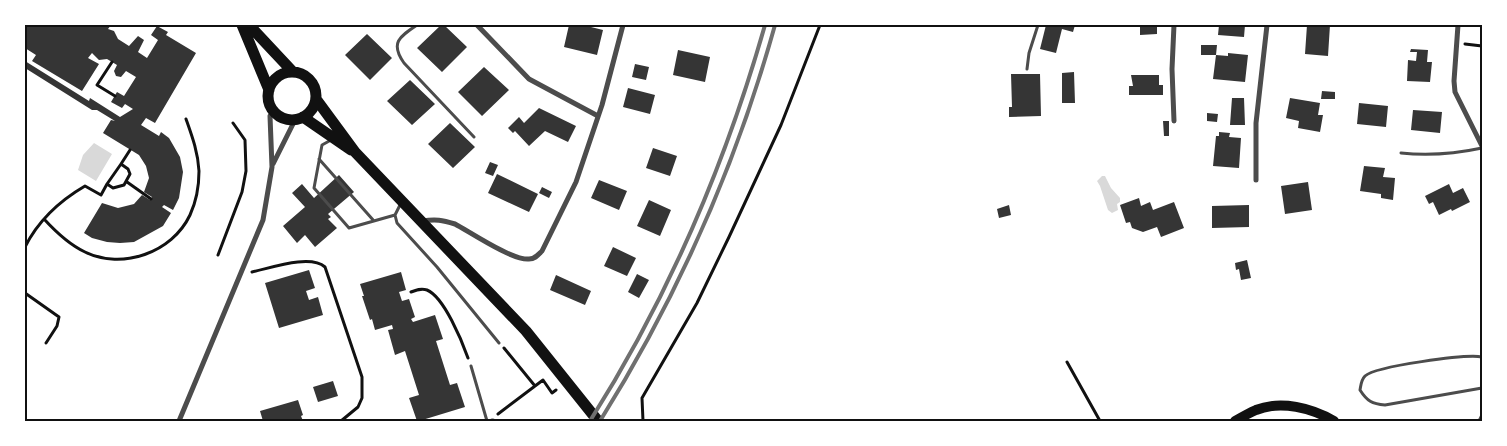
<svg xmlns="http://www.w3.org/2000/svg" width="1507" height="446" font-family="'Archivo Narrow',sans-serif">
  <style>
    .water { fill: #d9d9d9 }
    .building { fill: #353535 }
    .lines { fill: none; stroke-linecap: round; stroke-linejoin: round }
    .path { stroke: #111; stroke-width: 3 }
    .service { stroke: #4c4c4c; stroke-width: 3 }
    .minor { stroke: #4c4c4c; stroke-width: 5 }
    .secondary { stroke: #111; stroke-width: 10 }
    .primary { stroke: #111; stroke-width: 11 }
    .rail { stroke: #707070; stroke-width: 4 }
    .neatline { fill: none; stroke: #111; stroke-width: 2 }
  </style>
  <rect width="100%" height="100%" fill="#fff"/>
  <!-- water -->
  <path class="water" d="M94,143L112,154L96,181L78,170L83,155Z
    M1102,176H1105L1111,188L1120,198V202L1117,204L1118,210L1112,213L1108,210L1100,186L1097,181Z"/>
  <!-- building -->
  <path class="building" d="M25,25H111L108,29L114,31L118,39L129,46L138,36L144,40L138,52L147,58L158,40L151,35L157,26L168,32L166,35L196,53L155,123L146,118L141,125L159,136L161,132L169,138L180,157L183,172L179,198L173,210L164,205L162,207L171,213L163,226L134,242L120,243L107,242L92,238L84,233L102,203L118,208L134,204L142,195L150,200L152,197L144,192L149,178L146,166L139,155L103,133L111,120L115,121L97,110H92L25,68V61L89,101L90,98L120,117L133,109L125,104L122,108L111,102L117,92L124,96L136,77L126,71L121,77L116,76L114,71L117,65L107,59L99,60L92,53L88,58L99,64L82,91L32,61L36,55L25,48Z
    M441,25H444L467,47L442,72L417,48Z
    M569,25H583L603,30L597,55L564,47Z
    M1046,25L1052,26V25H1075L1073,32L1062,29L1056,53L1040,49Z
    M1140,25H1157V34L1140,35Z
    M1219,25H1245L1244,37L1218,35Z
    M1307,25H1330L1328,56L1305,54Z
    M367,34L392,58L370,80L345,55Z
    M1201,45H1217L1216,55L1228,56V53L1248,55L1245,82L1213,79L1216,55H1201Z
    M1411,49L1428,50L1427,62H1432L1430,82L1407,81L1408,60L1416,61L1417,52H1410Z
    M678,50L710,57L705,82L673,75Z
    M635,64L649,67L646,80L632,77Z
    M484,67L509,90L482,116L458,92Z
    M1074,72L1075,103H1062V73Z
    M1011,74H1040L1041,116L1009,117V107H1012Z
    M1131,75H1159V85H1163V95H1129V86H1133Z
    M410,80L435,104L412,125L387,101Z
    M628,88L655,95L650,114L623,107Z
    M1322,91L1335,92V99H1321Z
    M1232,98H1244L1245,125H1230Z
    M1290,98L1320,103L1318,115H1323L1320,132L1298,128L1299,121L1286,118Z
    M1359,103L1388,106L1386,127L1357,124Z
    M539,108L576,126L568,142L545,131L529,146L515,131L513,133L508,128L519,117L524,123Z
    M1413,110L1442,112L1440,133L1411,130Z
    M1207,113L1218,114L1217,122L1207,121Z
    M1163,121H1169V136H1164Z
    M450,123L475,147L453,168L428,144Z
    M1219,132L1230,133L1229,137L1241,138L1239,168L1213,166L1216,136H1219Z
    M653,148L677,156L670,176L646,168Z
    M490,162L498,165L493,176L485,173Z
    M1364,166L1385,168L1383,177L1395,178L1393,200L1381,198V194L1360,191Z
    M497,174L538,194L529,212L488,193Z
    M339,175L354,192L328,214L331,217L328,219L337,228L315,247L305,235L297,243L283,226L305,207L292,193L302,184L314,198Z
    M599,180L627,191L619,210L591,198Z
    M1308,182L1312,210L1285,214L1281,186Z
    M1449,184L1453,193L1463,188L1470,202L1452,211L1451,209L1439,215L1433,202L1429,204L1425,196Z
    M542,187L552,192L549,198L539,193Z
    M1139,198L1141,206L1150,202L1153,210L1174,202L1184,228L1161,237L1157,227L1143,232L1132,228L1130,222L1126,223L1120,205Z
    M649,200L671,210L660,236L637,226Z
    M1009,205L1011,215L999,218L997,209Z
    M1249,205V227L1212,228V206Z
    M613,247L636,258L627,276L604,266Z
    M1247,260L1251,278L1241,280L1239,269L1236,270L1235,263Z
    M309,270L315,288L306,291L309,300L318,297L323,315L279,328L265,283Z
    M401,272L406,290L399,292L402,301L409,299L415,317L411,319L413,322L435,315L443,339L436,341L450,385L457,383L465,407L419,421H417L409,398L419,395L405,351L395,355L388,330L393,329L392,325L375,330L372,319L370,320L362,296H364L360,284Z
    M637,274L649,280L639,298L628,292Z
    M556,275L591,291L585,305L550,290Z
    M333,381L338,396L318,402L313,387Z
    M298,400L303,415L301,416L303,421H263L260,411Z"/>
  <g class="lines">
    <!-- path -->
    <path class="path" d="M1465,44L1482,46
      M112,62L97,85L115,96
      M127,182L151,199
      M107,184L121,164
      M44,219C55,231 70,245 85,252C122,270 172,253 190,215C196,202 199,185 199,171C198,152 192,136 186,119
      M25,247C38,221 61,200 85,186L101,195L107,184L113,188L124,185L130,174L128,169L121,164L130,150
      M218,255L242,192L246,171L245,140L233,123
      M252,272C271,268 310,254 325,267L362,377V398L358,407L341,421
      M411,292C416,290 421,288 427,290C444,297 462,341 468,358
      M25,293L59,317L57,326L46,343
      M504,348L535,386
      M1067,362L1100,421
      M498,414L543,380L552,393L556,390
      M643,421L642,398L697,303L729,237L781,125L820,25"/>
    <!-- service -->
    <path class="service" d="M417,25C399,37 390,43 404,63L474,137
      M1027,69L1029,53L1038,25
      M331,140L322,145L314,188L349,228L395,215L401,203
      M1401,153C1429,156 1454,154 1482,148
      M319,159L374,221
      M395,215L397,223L437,267L499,343
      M1482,357C1466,354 1376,366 1365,376C1361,380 1361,385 1360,390C1367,401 1372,404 1385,405L1482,388
      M471,366L487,421
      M1479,421L1482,415"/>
    <!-- minor -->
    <path class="minor" d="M477,25L529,79L598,116
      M1174,25L1172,69L1174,121
      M1458,25L1454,81L1455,92L1482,146
      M273,164L295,120
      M1256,180V123L1267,25
      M422,221C436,219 442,220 455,224C470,232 513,261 529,259C535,259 538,255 542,251L576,182L602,105L623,25
      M179,421L263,220L272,167L270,116L274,110
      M492,421H493"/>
    <!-- secondary -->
    <path class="secondary" d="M1235,421C1242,417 1249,413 1256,410C1281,400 1312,408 1334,421"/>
    <!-- primary -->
    <path class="primary" d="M242,25L269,90
      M249,25L293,72
      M268 96a24 24 0 1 1 48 0a24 24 0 1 1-48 0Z
      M316,99L355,152L526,331L598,421
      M303,117L351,150"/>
    <!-- rail -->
    <path class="rail" d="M590,421C668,298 725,165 765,25
      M600,421C677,298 736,165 775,25"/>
  </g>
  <!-- border -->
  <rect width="1507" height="446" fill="none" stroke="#ffffff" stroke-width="52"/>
  <rect x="26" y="26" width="1455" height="394" class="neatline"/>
</svg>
